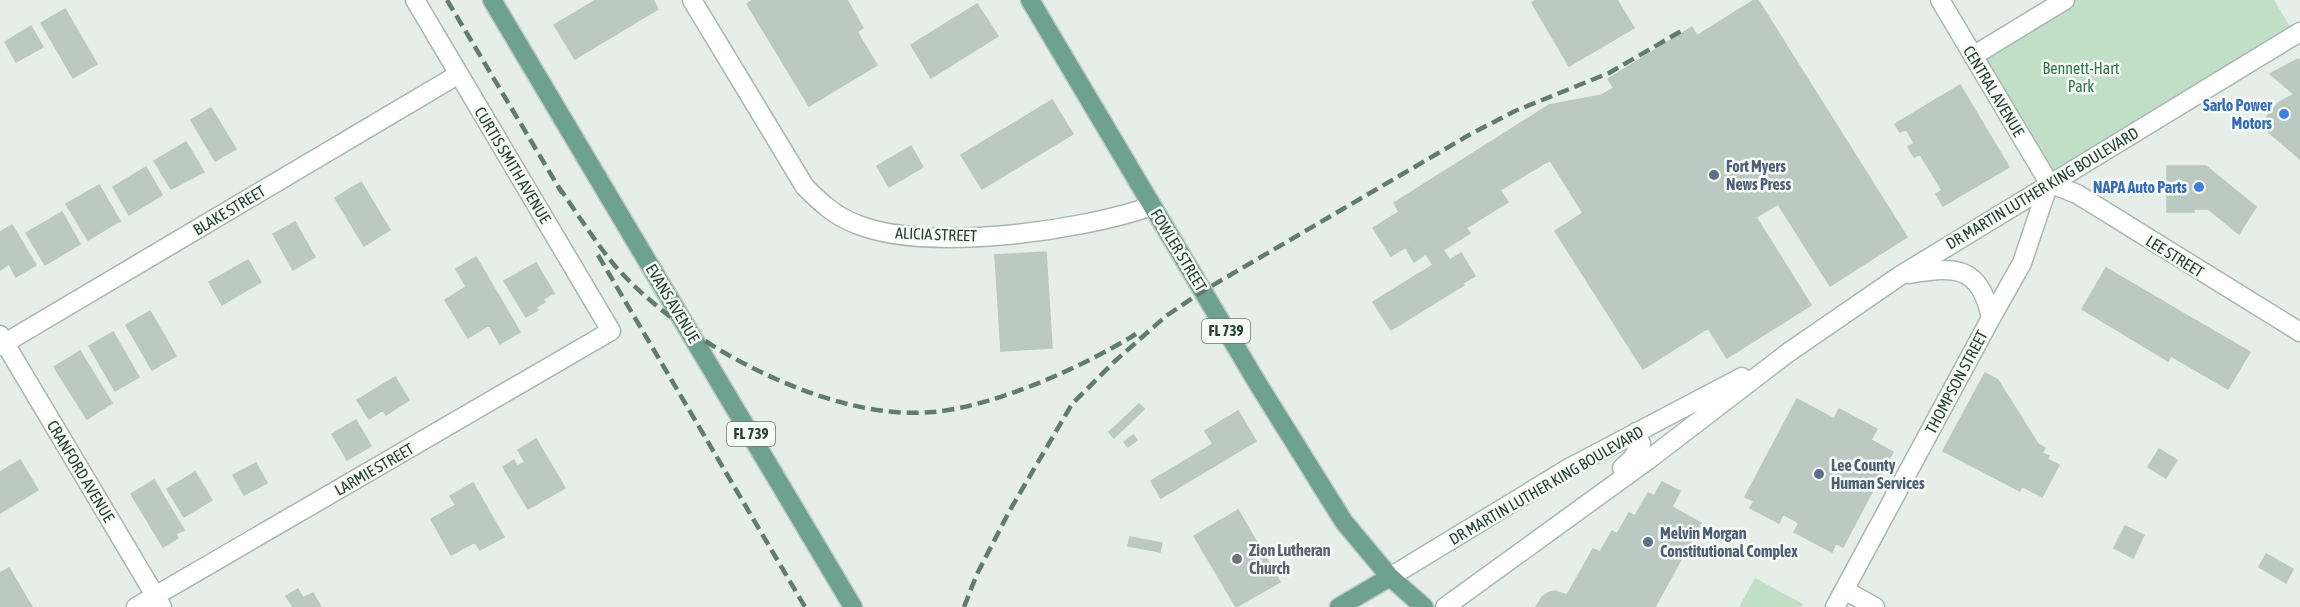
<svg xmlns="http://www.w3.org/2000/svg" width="2300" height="607" font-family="'Asap Condensed',sans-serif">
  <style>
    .green { fill: #c1dec6 }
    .building { fill: #bcc9c3; stroke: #b9c8c0; stroke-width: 1.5 }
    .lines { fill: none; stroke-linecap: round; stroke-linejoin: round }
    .street-casing { stroke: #a9b6b0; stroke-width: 21 }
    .secondary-casing { stroke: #a5b9b1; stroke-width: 21 }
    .primary-casing { stroke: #c2cac7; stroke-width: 21 }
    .street { stroke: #fff; stroke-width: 18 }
    .secondary { stroke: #fff; stroke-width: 18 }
    .primary { stroke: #6ea18f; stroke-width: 18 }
    .rail { stroke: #617b71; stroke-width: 4.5; stroke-dasharray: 12 6; stroke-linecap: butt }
    .shop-dot { fill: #3f7fe0; stroke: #f7fbf8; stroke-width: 2 }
    .service-dot { fill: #5c6f8a; stroke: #f7fbf8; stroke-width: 2 }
    .worship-dot { fill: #6b7280; stroke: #f7fbf8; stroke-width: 2 }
    .labels { text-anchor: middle; stroke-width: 5; stroke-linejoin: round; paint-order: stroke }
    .shield { fill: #f7fbf8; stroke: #657870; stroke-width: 1.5 }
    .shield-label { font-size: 15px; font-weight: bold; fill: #264036 }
    .park-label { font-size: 16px; fill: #327546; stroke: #f7fbf8 }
    .street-label { font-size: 16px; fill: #264036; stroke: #f7fbf8 }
    .shop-label { font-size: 16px; font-weight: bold; fill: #366cbe; stroke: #f7fbf8; text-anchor: end }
    .service-label { font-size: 16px; font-weight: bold; fill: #4e5e75; stroke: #f7fbf8; text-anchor: start }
    .worship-label { font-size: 16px; font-weight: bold; fill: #5b616d; stroke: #f7fbf8; text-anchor: start }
  </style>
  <rect width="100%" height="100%" fill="#e6eeea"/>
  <!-- green -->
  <path class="green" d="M2065,0H2274L2295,35L2049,183L1974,55Z
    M1755,578L1803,604L1802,607H1739Z"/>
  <!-- building -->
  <path class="building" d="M596,0H653L658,9L575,59L554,25Z
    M753,0H847L863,28L857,32L877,65L809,106L747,4Z
    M1536,0H1617L1634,28L1569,66L1532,3Z
    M1754,0H1758L1907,237L1830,286L1778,204L1756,217L1811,305L1727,358L1708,328L1643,369L1555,231L1583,213L1550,160L1391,256L1373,228L1399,212L1394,203L1549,105L1602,95L1614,88L1608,79L1692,27L1697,36Z
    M977,4L998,36L931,78L911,45Z
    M65,9L97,64L73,78L41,23Z
    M31,26L43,47L16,62L5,42Z
    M2298,59L2300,61V159L2260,125L2278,103L2294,94L2270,74Z
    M1960,85L2009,167L1943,206L1936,194L1942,190L1920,154L1914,157L1908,147L1914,143L1906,129L1900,132L1895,124Z
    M1052,100L1073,134L982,189L961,155Z
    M211,108L236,149L215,161L191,120Z
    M186,142L204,172L171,189L154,161Z
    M911,146L923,167L889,187L877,166Z
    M2167,166H2206L2256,207L2239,234L2208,209H2194V212H2167Z
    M146,167L162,195L129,215L113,187Z
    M361,182L390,230L364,246L335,198Z
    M99,185L120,221L88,240L66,204Z
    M1500,190L1508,202L1466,228L1470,233L1443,250L1450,260L1461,253L1475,276L1463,283L1464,285L1391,330L1373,302L1433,265L1426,254L1414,262L1406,248Z
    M62,212L80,244L45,265L26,233Z
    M295,222L315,257L293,270L273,234Z
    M12,225L36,265L16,277L9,264L0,270V232Z
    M1046,252L1052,348L1001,351L995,255Z
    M476,257L520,332L500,344L489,325L468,338L445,300L466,287L456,269Z
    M248,260L261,282L222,305L209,282Z
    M536,263L554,293L543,299L545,302L536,307L538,310L526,317L504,281Z
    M2106,268L2193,319L2168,361L2082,309Z
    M150,311L176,356L152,370L126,325Z
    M2193,319L2250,352L2228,389L2171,356Z
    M113,332L139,377L115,391L89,346Z
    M80,351L112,403L87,419L54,367Z
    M1985,373L1998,380L2038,444L2045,448L2042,453L2049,456L2047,459L2059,465L2042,497L2022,486L2020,491L1943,451Z
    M395,377L409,400L386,415L383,410L369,419L357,400Z
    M1797,399L1834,419L1839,409L1877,429L1871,440L1893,452L1843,547L1836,543L1832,552L1794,532L1799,523L1783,514L1779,523L1750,508L1754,501L1745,497Z
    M1139,404L1144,409L1114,438L1109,432Z
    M1238,411L1256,441L1161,498L1151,481L1213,444L1205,431Z
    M356,420L371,446L347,460L332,434Z
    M1133,435L1137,440L1128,447L1124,442Z
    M536,439L565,488L528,509L503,467L514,460L517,466L525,462L518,450Z
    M2159,449L2177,460L2166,478L2148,467Z
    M20,460L38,490L0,513V472Z
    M256,463L267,483L244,495L233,475Z
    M195,472L212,500L184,517L167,489Z
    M154,480L184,530L176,534L178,538L163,547L131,494Z
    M1662,482L1680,491L1672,507L1701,523L1655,607H1536L1542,597L1548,593L1555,591L1567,595L1593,549L1600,552L1612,531L1617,534L1629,513L1635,516L1648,493L1654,496Z
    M473,483L504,537L480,550L475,542L451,555L431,519L456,505L450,496Z
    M1238,510L1280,582L1236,607L1194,536Z
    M2125,526L2144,535L2133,558L2114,548Z
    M1130,537L1162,543L1160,552L1128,546Z
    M2266,554L2293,569L2286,583L2259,567Z
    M9,568L32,607H0V573Z
    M298,589L303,598L313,593L321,607H293L286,596Z"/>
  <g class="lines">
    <defs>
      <path id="street" d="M692,0L805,187C821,203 835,216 856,224C927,253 1081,231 1152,206
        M1973,56L2065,0
        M0,335L162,607
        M0,346L459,74
        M1844,590L1875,607
        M136,607L611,331L415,0
        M1835,607L1991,318L2022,263L2049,183L2077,194L2300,332"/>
      <path id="secondary" d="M1940,0L2049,183
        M1909,274C1955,266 1980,265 1991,318
        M1622,468L1632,459L1641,444L1636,432
        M1390,577L1569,468L1742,377
        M1445,607L1648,460L1789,352L1901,275L2300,32"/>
      <path id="primary" d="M492,0L853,607
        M1030,0L1258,384L1344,522L1390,577L1424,607
        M1339,607L1390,577"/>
    </defs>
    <!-- street casing -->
    <use href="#street" class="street-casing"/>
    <!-- secondary casing -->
    <use href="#secondary" class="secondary-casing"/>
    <!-- primary casing -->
    <use href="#primary" class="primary-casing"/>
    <!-- street -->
    <use href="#street" class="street"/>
    <!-- secondary -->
    <use href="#secondary" class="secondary"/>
    <!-- primary -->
    <use href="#primary" class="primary"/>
    <!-- rail -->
    <path class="rail" d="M447,0L562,193
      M558,186C577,213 595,242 616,267C684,344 829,422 933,412C996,406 1083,367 1136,334
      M598,255L805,607
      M964,607L977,574L1010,510L1072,404L1114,362L1166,316L1203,291L1469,135L1515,111L1609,73L1683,30"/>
  </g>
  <!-- markers -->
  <g class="shop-dot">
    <circle cx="2284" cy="114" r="6"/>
    <circle cx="2199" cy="187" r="6"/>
  </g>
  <g class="service-dot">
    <circle cx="1714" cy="175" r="6"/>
    <circle cx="1819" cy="474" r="6"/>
    <circle cx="1648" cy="542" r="6"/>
  </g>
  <circle class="worship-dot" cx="1237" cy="559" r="6"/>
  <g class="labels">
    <!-- shield labels -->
    <g class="shield">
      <rect x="1202" y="319" width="48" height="24" rx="4.5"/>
      <rect x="727" y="422" width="48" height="24" rx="4.5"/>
    </g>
    <g class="shield-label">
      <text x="1226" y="336">FL 739</text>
      <text x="751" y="439">FL 739</text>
    </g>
    <!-- park labels -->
    <g class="park-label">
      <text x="2081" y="74">Bennett-Hart<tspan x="2081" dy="18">Park</tspan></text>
    </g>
    <!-- street labels -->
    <g class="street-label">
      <text transform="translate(1994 91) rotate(59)" y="6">CENTRAL AVENUE</text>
      <text transform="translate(513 165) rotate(59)" y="6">CURTIS SMITH AVENUE</text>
      <text transform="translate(2042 188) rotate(-31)" y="6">DR MARTIN LUTHER KING BOULEVARD</text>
      <text transform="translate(229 210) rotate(-31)" y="6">BLAKE STREET</text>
      <text transform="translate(936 234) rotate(2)" y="6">ALICIA STREET</text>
      <text transform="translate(1179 250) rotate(59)" y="6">FOWLER STREET</text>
      <text transform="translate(2175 256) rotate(32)" y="6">LEE STREET</text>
      <text transform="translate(673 303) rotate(59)" y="6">EVANS AVENUE</text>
      <text transform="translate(1956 382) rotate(-62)" y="6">THOMPSON STREET</text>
      <text transform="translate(374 469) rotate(-30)" y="6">LARMIE STREET</text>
      <text transform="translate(81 471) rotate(59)" y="6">CRANFORD AVENUE</text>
      <text transform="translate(1546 485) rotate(-30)" y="6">DR MARTIN LUTHER KING BOULEVARD</text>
    </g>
    <!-- shop labels -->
    <g class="shop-label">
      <text x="2272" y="111">Sarlo Power<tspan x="2272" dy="18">Motors</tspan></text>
      <text x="2187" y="193">NAPA Auto Parts</text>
    </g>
    <!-- service labels -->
    <g class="service-label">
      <text x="1726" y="172">Fort Myers<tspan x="1726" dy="18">News Press</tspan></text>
      <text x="1831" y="471">Lee County<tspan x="1831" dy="18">Human Services</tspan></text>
      <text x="1660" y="539">Melvin Morgan<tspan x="1660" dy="18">Constitutional Complex</tspan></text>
    </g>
    <!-- worship labels -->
    <g class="worship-label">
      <text x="1249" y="556">Zion Lutheran<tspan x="1249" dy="18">Church</tspan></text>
    </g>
  </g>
</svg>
